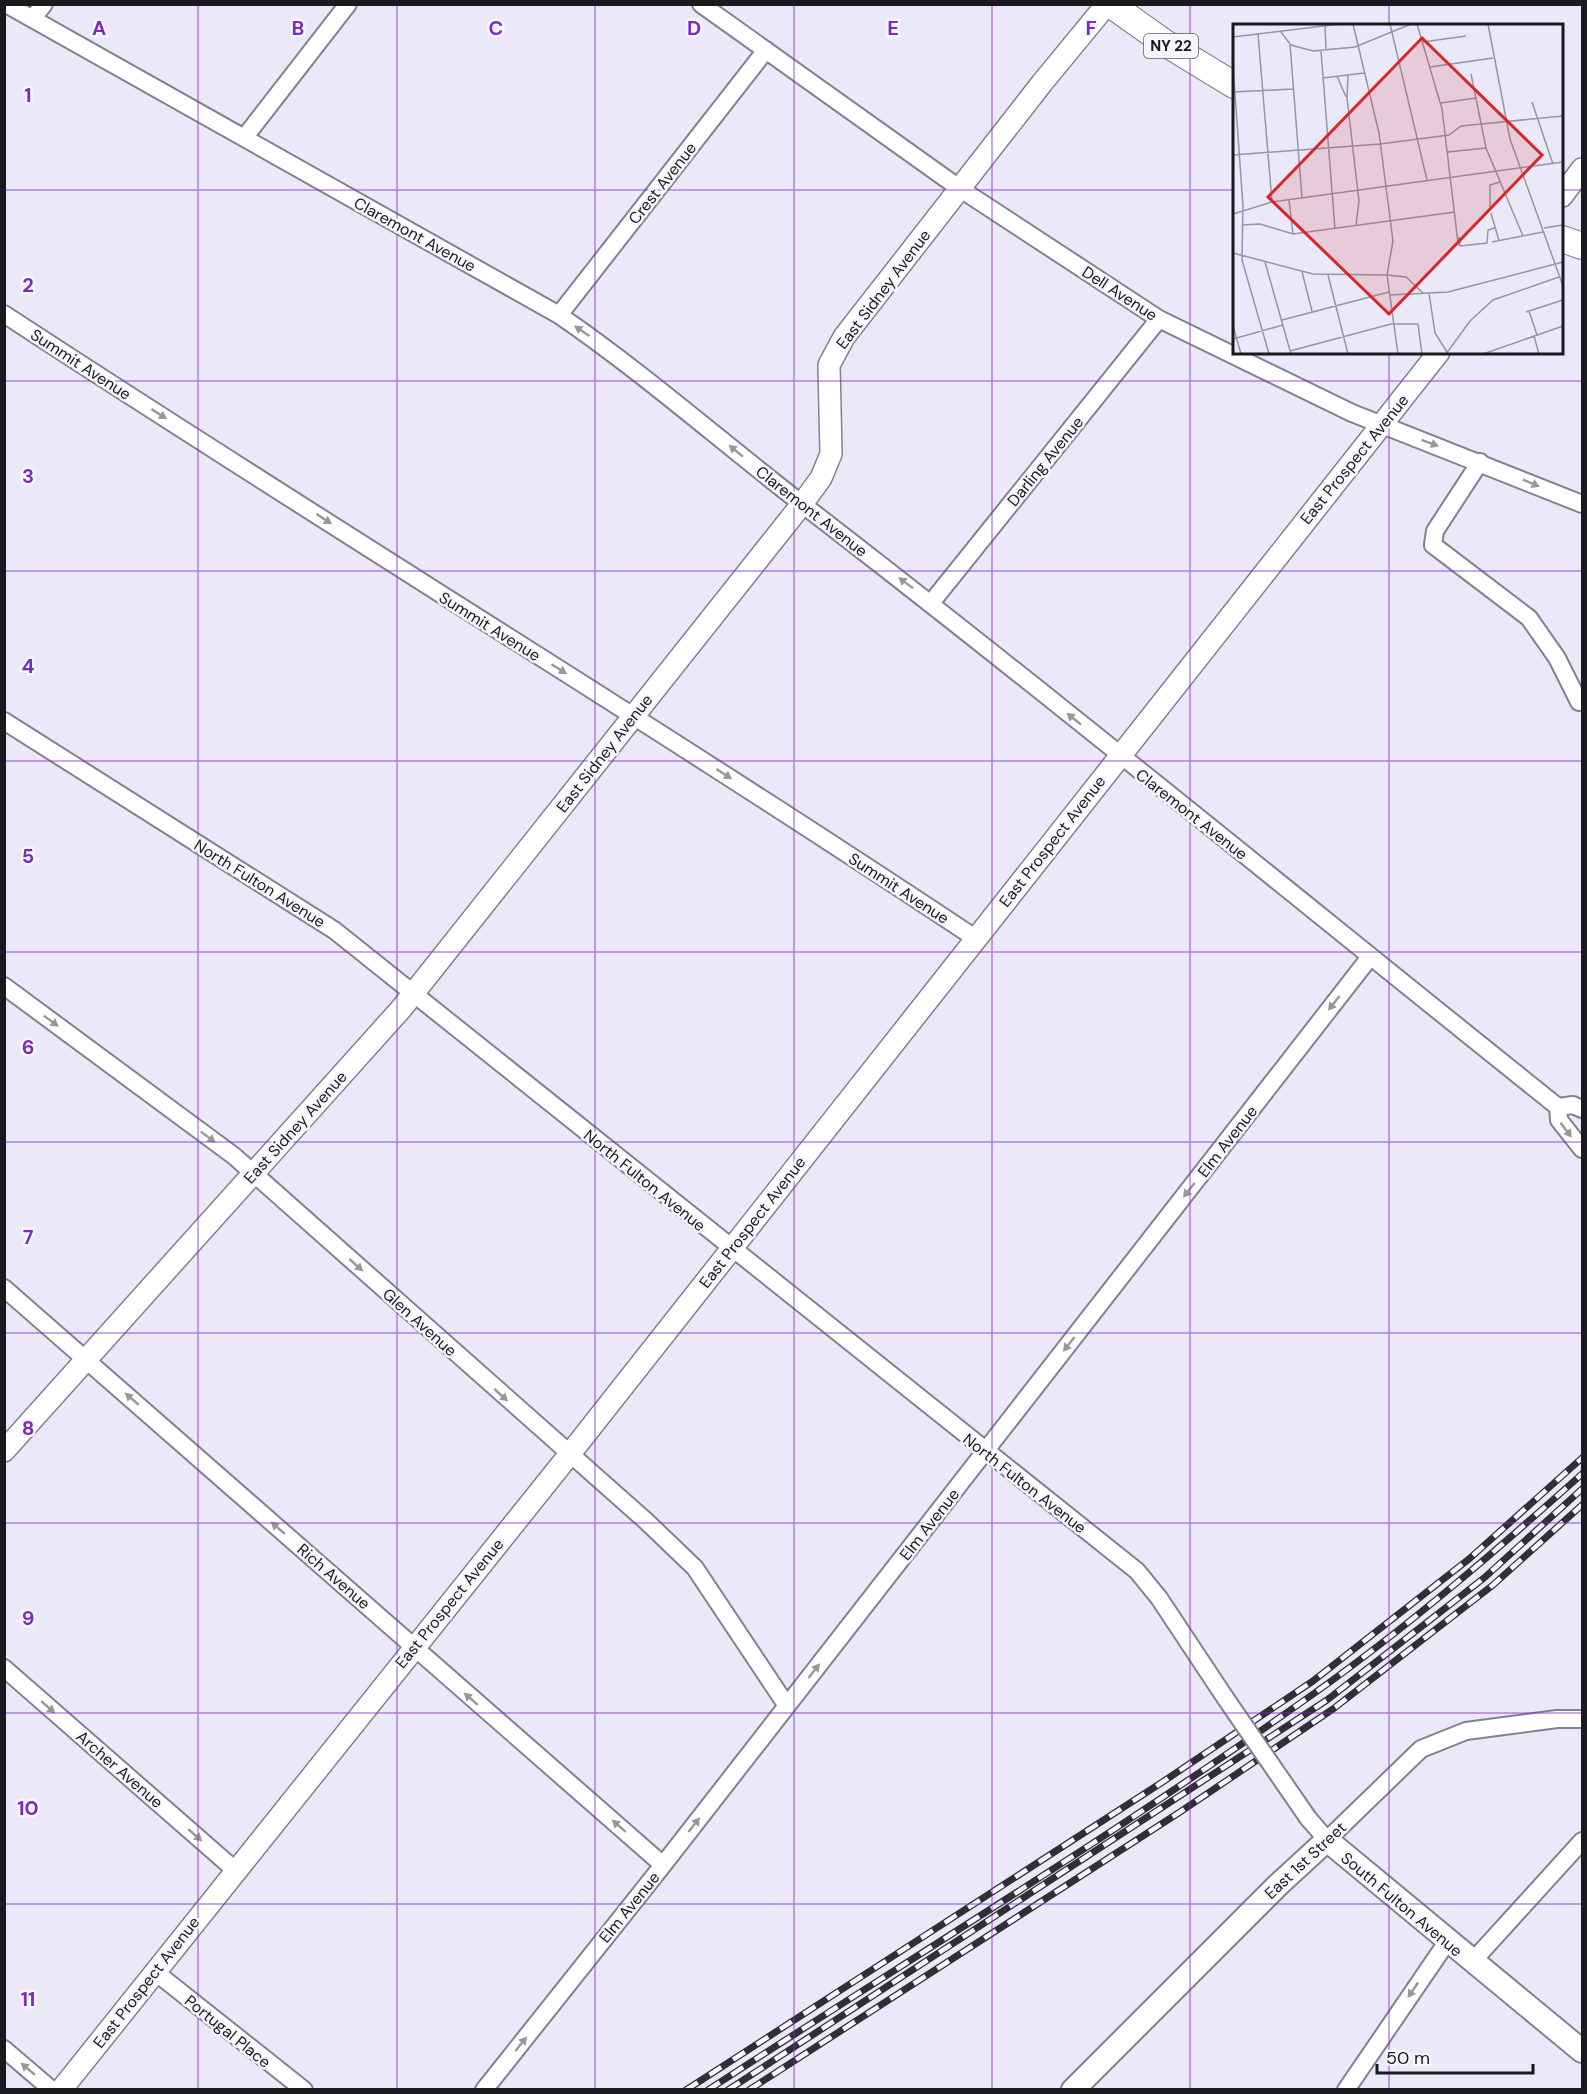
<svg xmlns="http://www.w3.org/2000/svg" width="1587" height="2094" font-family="'DM Sans',sans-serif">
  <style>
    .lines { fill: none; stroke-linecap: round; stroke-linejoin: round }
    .minor-casing { stroke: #838190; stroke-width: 20 }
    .tertiary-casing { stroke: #838190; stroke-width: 24 }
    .secondary-casing { stroke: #838190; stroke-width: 26 }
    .primary-casing { stroke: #838190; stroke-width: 28 }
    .minor { stroke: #fff; stroke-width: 16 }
    .tertiary { stroke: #fff; stroke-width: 21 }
    .secondary { stroke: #fff; stroke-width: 22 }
    .primary { stroke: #fff; stroke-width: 26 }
    .rail-casing { stroke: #2f2f35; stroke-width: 7 }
    .rail { stroke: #f7f6fd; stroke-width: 4.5; stroke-dasharray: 14; stroke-linecap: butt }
    .minor-bridge-casing { stroke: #838190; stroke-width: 20; stroke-linecap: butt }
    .minor-bridge { stroke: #fff; stroke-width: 16 }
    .oneway { fill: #98989a }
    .grid { fill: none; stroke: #7b2cbf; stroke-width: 1.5; stroke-opacity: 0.55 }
    .labels { text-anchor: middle; stroke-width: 5; stroke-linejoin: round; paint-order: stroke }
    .shield { fill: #f7f6fd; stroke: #5c5b61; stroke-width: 1.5 }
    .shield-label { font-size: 15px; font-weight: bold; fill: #19191e }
    .street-label { font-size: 16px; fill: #19191e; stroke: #f7f6fd }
    .inset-road { fill: none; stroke: #9695a1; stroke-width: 1.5 }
    .view { fill: #d62828; fill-opacity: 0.15; stroke: #d62828; stroke-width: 3 }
    .inset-edge { fill: none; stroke: #19191e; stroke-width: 3 }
    .grid-label { font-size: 20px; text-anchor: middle; font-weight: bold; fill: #7b2cbf; stroke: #f7f6fd; stroke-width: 5; stroke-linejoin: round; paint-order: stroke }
  </style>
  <rect width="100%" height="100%" fill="#eae8f9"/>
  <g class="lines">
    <defs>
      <path id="minor" d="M6,4L559,315C645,374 724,444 806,507C1060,703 1308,907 1558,1107L1559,1120L1582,1149
        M701,4L959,188L1159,319L1352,413L1582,504
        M33,18L44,4
        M244,138L348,4
        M4,314C326,525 655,725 975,938
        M559,315L766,50
        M1480,462L1435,531L1433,545L1529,618L1557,658L1579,702
        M931,603L1159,319
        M4,721L334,930L1137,1571L1159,1598L1226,1699
        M4,986L234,1156L646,1521L695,1568L787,1706
        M1558,1107L1573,1105L1582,1109
        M4,1288L663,1865
        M4,1668L235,1870
        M1308,1818L1327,1840L1421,1749L1466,1731L1557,1719H1582
        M1472,1962L1582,1841
        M154,1971L304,2090
        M4,2049L52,2090
        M484,2090L663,1865L1370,957
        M1346,2090L1447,1942"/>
      <path id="tertiary" d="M1562,196L1582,169
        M4,1451L401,1009L802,504L821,478L831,454L829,365L844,337L1042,83L1107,4
        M61,2090L569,1455L1439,352"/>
      <path id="secondary" d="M1073,2090L1278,1885L1327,1840L1582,2051"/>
      <path id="primary" d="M1110,4L1165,43L1234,85
        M1562,239L1582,246"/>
    </defs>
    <!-- minor casing -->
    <use href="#minor" class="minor-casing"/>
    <!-- tertiary casing -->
    <use href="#tertiary" class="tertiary-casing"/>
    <!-- secondary casing -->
    <use href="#secondary" class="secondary-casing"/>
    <!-- primary casing -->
    <use href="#primary" class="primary-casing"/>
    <!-- minor -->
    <use href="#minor" class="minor"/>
    <!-- tertiary -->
    <use href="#tertiary" class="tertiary"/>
    <!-- secondary -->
    <use href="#secondary" class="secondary"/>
    <!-- primary -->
    <use href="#primary" class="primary"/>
    <defs>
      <path id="rail" d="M686,2090L1161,1783L1313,1681L1469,1559L1582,1458
        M708,2090C911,1958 1119,1832 1316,1692C1410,1625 1497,1550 1582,1474
        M728,2090L1327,1700L1484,1578L1582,1489
        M749,2090L1180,1812L1333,1709L1493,1585L1582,1505"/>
    </defs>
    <!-- rail casing -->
    <use href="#rail" class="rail-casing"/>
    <!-- rail -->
    <use href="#rail" class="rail"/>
    <defs>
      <path id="minor-bridge" d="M1226,1699L1308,1818"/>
    </defs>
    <!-- minor-bridge casing -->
    <use href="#minor-bridge" class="minor-bridge-casing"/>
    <!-- minor-bridge -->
    <use href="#minor-bridge" class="minor-bridge"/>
  </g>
  <!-- one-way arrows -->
  <defs><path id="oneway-solid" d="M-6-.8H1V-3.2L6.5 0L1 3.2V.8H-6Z" transform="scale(1.5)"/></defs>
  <g class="oneway">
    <use href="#oneway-solid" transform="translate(582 331) rotate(-146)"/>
    <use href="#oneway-solid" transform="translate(159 414) rotate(33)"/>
    <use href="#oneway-solid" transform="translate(1430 443) rotate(20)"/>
    <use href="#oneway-solid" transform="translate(736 451) rotate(-141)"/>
    <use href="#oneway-solid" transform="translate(1531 483) rotate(23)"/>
    <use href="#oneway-solid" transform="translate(324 519) rotate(33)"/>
    <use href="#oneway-solid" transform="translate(906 583) rotate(-143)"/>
    <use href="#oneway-solid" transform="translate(559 669) rotate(32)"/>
    <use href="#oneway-solid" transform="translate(1074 719) rotate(-141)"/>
    <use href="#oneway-solid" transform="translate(724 774) rotate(33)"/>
    <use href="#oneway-solid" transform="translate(1334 1003) rotate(128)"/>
    <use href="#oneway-solid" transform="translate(51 1021) rotate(37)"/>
    <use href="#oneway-solid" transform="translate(1566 1130) rotate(53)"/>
    <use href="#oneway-solid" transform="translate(208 1137) rotate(37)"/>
    <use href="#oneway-solid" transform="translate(1189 1190) rotate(128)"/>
    <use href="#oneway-solid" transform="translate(356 1265) rotate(42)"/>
    <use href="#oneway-solid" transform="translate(1069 1344) rotate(128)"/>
    <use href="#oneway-solid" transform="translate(501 1395) rotate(42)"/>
    <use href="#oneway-solid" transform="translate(132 1399) rotate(-139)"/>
    <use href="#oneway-solid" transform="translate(278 1528) rotate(-139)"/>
    <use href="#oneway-solid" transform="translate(814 1671) rotate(-52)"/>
    <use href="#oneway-solid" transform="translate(471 1699) rotate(-139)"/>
    <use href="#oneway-solid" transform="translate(48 1707) rotate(41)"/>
    <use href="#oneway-solid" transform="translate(694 1825) rotate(-52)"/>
    <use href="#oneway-solid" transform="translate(619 1826) rotate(-139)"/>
    <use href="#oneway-solid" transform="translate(195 1835) rotate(41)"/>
    <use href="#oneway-solid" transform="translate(1413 1990) rotate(124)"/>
    <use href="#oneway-solid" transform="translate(521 2044) rotate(-51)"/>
    <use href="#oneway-solid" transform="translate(28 2069) rotate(-140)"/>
  </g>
  <!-- grid -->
  <path class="grid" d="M198,4V2090M397,4V2090M595,4V2090M794,4V2090M992,4V2090M1190,4V2090M1389,4V26M4,190H1234M1562,190H1582M1389,352V2090M4,381H1582M4,571H1582M4,761H1582M4,952H1582M4,1142H1582M4,1333H1582M4,1523H1582M4,1713H1582M4,1904H1582"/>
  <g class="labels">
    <!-- shield labels -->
    <rect class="shield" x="1144" y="34" width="54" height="24" rx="4.5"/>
    <g class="shield-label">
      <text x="1171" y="51">NY 22</text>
    </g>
    <!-- street labels -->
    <g class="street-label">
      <text transform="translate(662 183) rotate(-52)" y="6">Crest Avenue</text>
      <text transform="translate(415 234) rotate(29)" y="6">Claremont Avenue</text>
      <text transform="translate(883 289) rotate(-53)" y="6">East Sidney Avenue</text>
      <text transform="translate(1120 293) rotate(33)" y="6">Dell Avenue</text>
      <text transform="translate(81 364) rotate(33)" y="6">Summit Avenue</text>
      <text transform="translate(1354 459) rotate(-51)" y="6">East Prospect Avenue</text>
      <text transform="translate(1045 461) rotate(-51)" y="6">Darling Avenue</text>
      <text transform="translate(812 511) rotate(38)" y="6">Claremont Avenue</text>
      <text transform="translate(490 626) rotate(32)" y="6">Summit Avenue</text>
      <text transform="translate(604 753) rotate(-52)" y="6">East Sidney Avenue</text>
      <text transform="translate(1192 814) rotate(38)" y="6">Claremont Avenue</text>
      <text transform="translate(1052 841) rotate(-52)" y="6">East Prospect Avenue</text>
      <text transform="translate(260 883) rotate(32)" y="6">North Fulton Avenue</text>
      <text transform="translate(899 888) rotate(33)" y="6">Summit Avenue</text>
      <text transform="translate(295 1127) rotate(-48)" y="6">East Sidney Avenue</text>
      <text transform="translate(1227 1141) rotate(-52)" y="6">Elm Avenue</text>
      <text transform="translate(645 1180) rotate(39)" y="6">North Fulton Avenue</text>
      <text transform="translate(752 1222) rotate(-52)" y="6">East Prospect Avenue</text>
      <text transform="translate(420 1322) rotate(42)" y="6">Glen Avenue</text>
      <text transform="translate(1025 1483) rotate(38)" y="6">North Fulton Avenue</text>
      <text transform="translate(929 1524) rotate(-52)" y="6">Elm Avenue</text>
      <text transform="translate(334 1576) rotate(41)" y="6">Rich Avenue</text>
      <text transform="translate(449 1603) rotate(-51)" y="6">East Prospect Avenue</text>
      <text transform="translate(120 1769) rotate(41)" y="6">Archer Avenue</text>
      <text transform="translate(1305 1860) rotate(-43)" y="6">East 1st Street</text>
      <text transform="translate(1402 1904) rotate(40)" y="6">South Fulton Avenue</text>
      <text transform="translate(629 1907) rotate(-51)" y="6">Elm Avenue</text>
      <text transform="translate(146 1982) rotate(-52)" y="6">East Prospect Avenue</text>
      <text transform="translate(228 2031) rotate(39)" y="6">Portugal Place</text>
    </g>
  </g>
  <!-- overview -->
  <g transform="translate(1233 24)">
    <rect width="330" height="330" fill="#eae8f9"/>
    <path class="inset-road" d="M120,0L146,109L160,217L154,251L173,253L190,269M157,0L194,156M184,0L209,85L225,219L227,222L226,213M255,0L277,115L330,262M92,1L93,26M48,8L57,20L69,174M25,10L39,178M0,13L107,0M190,18L233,12M58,21L80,27L122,23L178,0M88,27L102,205M0,42L10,182L9,236L36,330M197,43L260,34M238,50L253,124L290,212M115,51L114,74L126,177L123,202M104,52L113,73M90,54L131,49M0,68L60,65M299,78L320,140M208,79L243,74M215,128L253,124M0,131L147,120L216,111L228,102L330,92M56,176L60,210M257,183V161L267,158M258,189L266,217M0,190L39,178L330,138M10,201L27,200L60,210L222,188M311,204L330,201M259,218L310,208M227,222L254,219L255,206L262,204M0,229L80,250L154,251L165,330M32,238L58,330M69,248L79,287M95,251L115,330M196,269L202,309L214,328M157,271L215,268L330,238M296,287L304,311M293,288L330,276M49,296L156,268M0,302L8,330M301,312L306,330M0,315L50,301M57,327L158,300H185L189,330M213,330L237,297L260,276L326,253M250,330L330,302"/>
    <path class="view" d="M189,14L309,131L156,290L35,173Z"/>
    <rect width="330" height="330" class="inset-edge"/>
  </g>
  <g class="grid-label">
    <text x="99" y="35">A</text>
    <text x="298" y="35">B</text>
    <text x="496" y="35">C</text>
    <text x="694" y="35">D</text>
    <text x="893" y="35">E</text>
    <text x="1091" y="35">F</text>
    <text x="28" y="102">1</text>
    <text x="28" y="292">2</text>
    <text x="28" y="483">3</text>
    <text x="28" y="673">4</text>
    <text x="28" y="863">5</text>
    <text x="28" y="1054">6</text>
    <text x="28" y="1244">7</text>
    <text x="28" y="1435">8</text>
    <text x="28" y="1625">9</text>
    <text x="28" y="1815">10</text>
    <text x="28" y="2006">11</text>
  </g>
  <!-- border -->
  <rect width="1587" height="2094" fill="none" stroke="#19191e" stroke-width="12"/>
  <!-- scale -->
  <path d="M1377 2064v9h156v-9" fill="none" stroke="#19191e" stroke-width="3"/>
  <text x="1386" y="2064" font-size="18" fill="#19191e" stroke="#f7f6fd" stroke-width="4.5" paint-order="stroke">50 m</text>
</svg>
